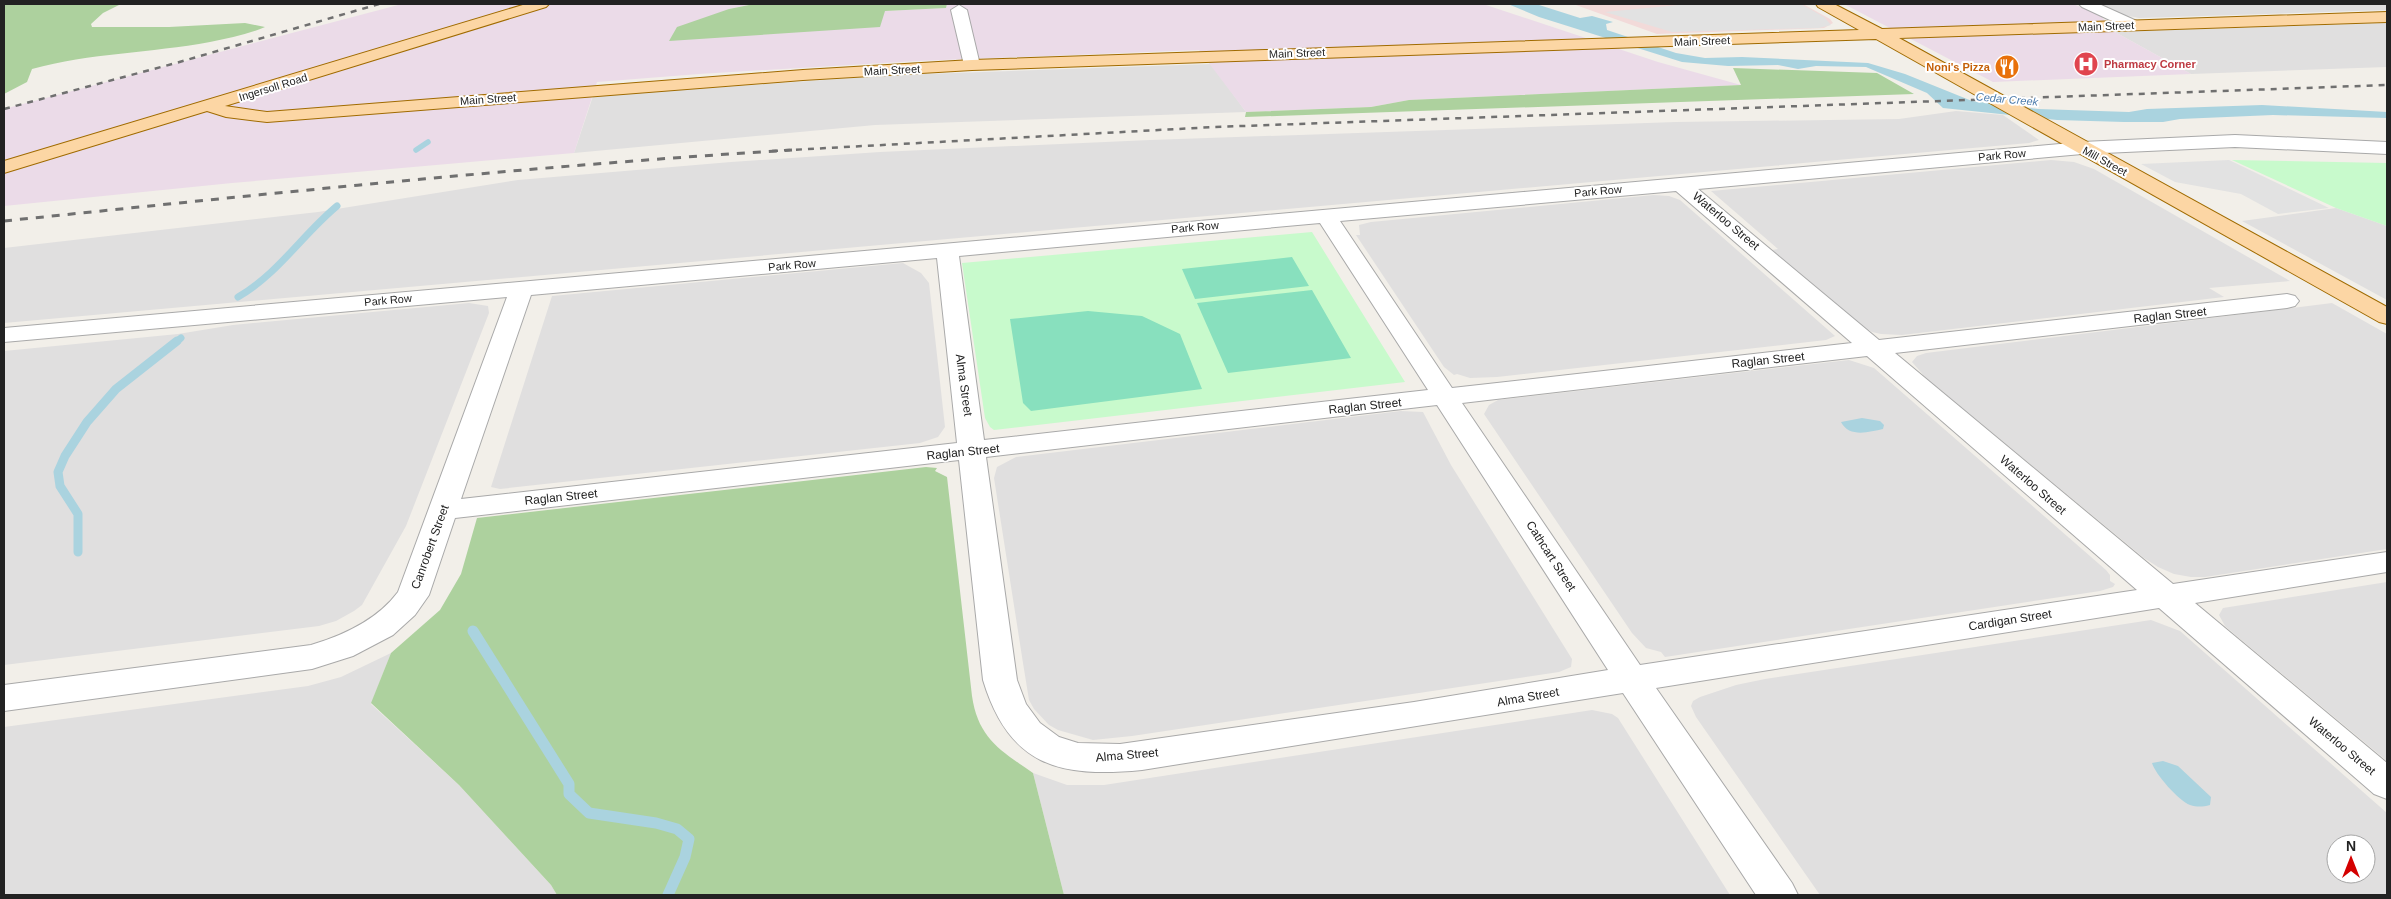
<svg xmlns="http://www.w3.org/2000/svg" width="2391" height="899" font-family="Helvetica,sans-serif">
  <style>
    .residential { fill: #e0dfdf; fill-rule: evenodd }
    .commercial { fill: #f2dad9 }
    .industrial { fill: #ebdbe8 }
    .forest { fill: #add19e }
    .park { fill: #c8facc }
    .pitch { fill: #88e0be }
    .parking { fill: #e2e2e2 }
    .water { fill: #aad3df }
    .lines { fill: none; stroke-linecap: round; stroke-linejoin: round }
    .stream-far3 { stroke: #aad3df; stroke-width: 5.5 }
    .stream-far2 { stroke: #aad3df; stroke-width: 7 }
    .stream-far1 { stroke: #aad3df; stroke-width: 9 }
    .stream { stroke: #aad3df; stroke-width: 11 }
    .minor-casing { stroke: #a9a9a9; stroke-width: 2 }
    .major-casing { stroke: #a06b00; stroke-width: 2 }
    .minor { fill: #fff; fill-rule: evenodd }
    .major { fill: #fcd6a4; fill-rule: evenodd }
    .rail-far1 { stroke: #707070; stroke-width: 2.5; stroke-dasharray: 6 6; stroke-linecap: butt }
    .rail { stroke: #707070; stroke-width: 3; stroke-dasharray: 8 8; stroke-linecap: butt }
    .labels { text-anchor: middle; stroke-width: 4; stroke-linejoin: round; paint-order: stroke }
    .far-street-label { font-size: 11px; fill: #222; stroke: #fff }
    .far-health-label { font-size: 11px; font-weight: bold; fill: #be3a42; stroke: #fff; text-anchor: start }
    .far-food-label { font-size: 11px; font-weight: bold; fill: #c56008; stroke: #fff; text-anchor: end }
    .far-water-label { font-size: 11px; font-style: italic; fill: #4a7aab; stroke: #fff }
    .street-label { font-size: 12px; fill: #222; stroke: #fff }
  </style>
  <rect width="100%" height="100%" fill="#f2efe9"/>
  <!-- residential -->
  <path class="residential" d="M2098,4H2387V10L2139,18L2124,15Z
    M2387,23V67L2191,74L2115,32Z
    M1211,64L1246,112L875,125L574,153L593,96L897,75Z
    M1956,111L2003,115L2039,140L2029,143L4,323V248L318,212L518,180L731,162L880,152L1150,140L1676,122L1899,119Z
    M2051,160L2074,162L2094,169L2290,281L2209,288L2224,297L1902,335L1881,334L1872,332L1864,327L1772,250L1778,249L1711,191Z
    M1654,195L1669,196L1680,200L1835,336L1826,340L1497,377L1470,378L1457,374L1454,375L1444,367L1356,235H1360L1359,225L1371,222Z
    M2336,208L2387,226V300L2242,221Z
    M903,263L921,273L929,283L945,427L938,437L920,443L500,489L491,487L552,296Z
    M469,303L488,306L489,313L406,526L362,605L354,611L336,621L319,626L4,665V351L178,334L233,325Z
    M2332,303L2387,334V549L2205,577H2191L2174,574L2158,567L2144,558L1926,378L1912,362L1917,356L1926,353Z
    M1849,360L1874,368L2106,570L2110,575V581L2115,584L2113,587L2100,591L1665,657L1661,652L1646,648L1632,633L1484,414L1489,405L1498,400Z
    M1401,411L1423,412L1451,465L1572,659L1571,667L1559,672L1132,736L1093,740L1058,730L1049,725L1034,709L1029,700L1023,663L994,478L997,467L1016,457Z
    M2387,582V761L2239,638L2225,626L2219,615L2223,608Z
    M2151,620L2180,631L2387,813V895H1820L1696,717L1691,706L1693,701L1700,697L1736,685L1765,679ZM2336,844H2366V874H2336Z
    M391,653L371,704L459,785L551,885L557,895H4V727L308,686L341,677Z
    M1592,710L1612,714L1618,718L1730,895H1064L1033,773L1067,785H1104Z"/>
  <!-- commercial -->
  <path class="commercial" d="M1573,4H1803L1830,19L1833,23L1824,28L1657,34Z"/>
  <!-- industrial -->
  <path class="industrial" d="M402,4H754L729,9L885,11L946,8L947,4H1483L1658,62L1741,85L1409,100L1371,107L1246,112L1199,50L917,61L699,74L597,82L574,153L232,183L4,206V109Z
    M1844,4H2073L2100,15L2115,32L2191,74L1993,82Z"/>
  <!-- forest -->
  <path class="forest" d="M4,4H121L103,13L91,24L92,27H169L245,23L265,27C247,35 229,38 210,42C151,53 90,53 32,69L27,82L4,94Z
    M754,4H947L946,8L885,11L880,27L669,41L677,27L729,9Z
    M1733,68L1877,73L1914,94L1245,117L1246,112L1371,107L1409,100L1741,85Z
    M926,467L937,468L935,471L947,477L972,696C978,738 1001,751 1033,773L1064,895H557L551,885L459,785L371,703L391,653L440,610L461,574L477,518Z"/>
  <!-- park -->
  <path class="park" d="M2232,160L2387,163V226L2336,208Z
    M1312,232L1405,382L994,430L990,427L985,418L962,263Z"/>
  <!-- pitch -->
  <path class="pitch" d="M1292,257L1309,286L1195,299L1182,269Z
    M1312,290L1351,358L1228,373L1197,303Z
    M1088,311L1142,316L1180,334L1202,389L1031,411L1023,403L1010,319Z"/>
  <!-- parking -->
  <path class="parking" d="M1689,4H1801L1824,17L1831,25L1819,28L1672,32L1605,12Z
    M2229,160L2329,208L2278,214L2241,194L2175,182L2141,164Z"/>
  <!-- water -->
  <path class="water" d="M1508,4H1536L1580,18L1592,16L1613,22L1606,24L1607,30L1676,53L1705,58L1742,57L1868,63L1905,74L1972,101L2038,109L2129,112L2147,109L2262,105L2387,112V118L2273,115L2180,119L2163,122H2124L2057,120L1943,108L1927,93L1866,67L1816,66L1798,69L1778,65L1728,66L1682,62L1539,17Z
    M1862,418L1880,421L1884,425L1883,429C1869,432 1849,438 1841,422Z
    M2163,761L2178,766L2211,797L2210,805C2202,807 2197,807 2190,805C2179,801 2155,774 2152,763Z"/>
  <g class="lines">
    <!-- stream-far3 -->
    <path class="stream-far3" d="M416,150L428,142"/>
    <!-- stream-far2 -->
    <path class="stream-far2" d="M238,297C278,274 302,235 337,206
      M175,343L181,338"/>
    <!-- stream-far1 -->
    <path class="stream-far1" d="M78,552V514L60,486L58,472L65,456L87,422L116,389L177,341"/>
    <!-- stream -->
    <path class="stream" d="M473,631L569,784V794L589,813L656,823L677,829L689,839L685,857L668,895"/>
    <defs>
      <path id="minor" d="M2079,4H2099L2139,22L2141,25L2139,28H2127L2082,7Z
        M959,5L967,10L980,65L978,69H966L964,65L951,10Z
        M2235,135L2387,142V154L2235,147L2082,154L1698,189L1879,340L2287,294L2295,296L2299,301L2295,306L2287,308L1895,353L2173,584L2387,552V572L2195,603L2387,763V799L2374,794L2159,608L1656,688L1792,883L1798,895H1756L1623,693L1142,770C1059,778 1009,766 983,680L959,460L455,518L429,595L415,615L393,635L353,656L312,669L4,711V685L311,645C344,635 377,620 398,592L507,297L4,342V328L2082,142ZM1676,191L1852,343L1452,388L1340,221ZM1320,223L1428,390L984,440L959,256ZM937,258L957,443L461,499L531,295ZM1867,356L2137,590L1640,665L1462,403ZM1437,405L1608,670L1414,702L1120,744L1078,743L1059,737L1040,723L1026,704L1017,680L986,457Z"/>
      <path id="major" d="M526,4H549L546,7L225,106L267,112L803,70L972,60L1859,30L1818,7L1816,4H1834L1882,29L2387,12V22L1899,38L2387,307V324L2379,322L1876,39L972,70L803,80L267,122L226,117L207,111L4,173V161Z"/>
    </defs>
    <!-- minor casing -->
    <use href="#minor" class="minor-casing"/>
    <!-- major casing -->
    <use href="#major" class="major-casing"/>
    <!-- minor -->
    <use href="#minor" class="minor"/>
    <!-- major -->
    <use href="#major" class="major"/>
    <!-- rail-far1 -->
    <path class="rail-far1" d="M4,109L176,63L379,4
      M772,151L1214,127L2387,85"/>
    <!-- rail -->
    <path class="rail" d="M4,221C266,194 529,166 792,150"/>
  </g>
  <!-- icons -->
  <defs>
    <symbol id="hospital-disc" viewBox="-11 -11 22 22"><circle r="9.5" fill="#e0444e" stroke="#fff"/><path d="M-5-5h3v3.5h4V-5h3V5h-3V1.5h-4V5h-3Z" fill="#fff"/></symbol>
    <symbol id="restaurant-disc" viewBox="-11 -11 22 22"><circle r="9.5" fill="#e8710a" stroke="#fff"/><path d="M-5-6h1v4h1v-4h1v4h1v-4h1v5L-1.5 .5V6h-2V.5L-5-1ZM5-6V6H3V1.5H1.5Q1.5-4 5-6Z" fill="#fff"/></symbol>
  </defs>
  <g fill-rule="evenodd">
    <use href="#hospital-disc" x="2072" y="50" width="28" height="28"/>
    <use href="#restaurant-disc" x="1993" y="53" width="28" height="28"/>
  </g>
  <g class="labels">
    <!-- far-street labels -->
    <g class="far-street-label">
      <text transform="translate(2106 26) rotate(-2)" y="4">Main Street</text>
      <text transform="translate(1702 41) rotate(-2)" y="4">Main Street</text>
      <text transform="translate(1297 53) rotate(-2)" y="4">Main Street</text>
      <text transform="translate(892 70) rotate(-3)" y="4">Main Street</text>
      <text transform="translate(273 87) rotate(-17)" y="4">Ingersoll Road</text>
      <text transform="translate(488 99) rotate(-4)" y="4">Main Street</text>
      <text transform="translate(2002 155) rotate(-5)" y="4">Park Row</text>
      <text transform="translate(2105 161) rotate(29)" y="4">Mill Street</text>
      <text transform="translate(1598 191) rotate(-5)" y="4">Park Row</text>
      <text transform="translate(1195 227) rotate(-5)" y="4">Park Row</text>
      <text transform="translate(792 265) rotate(-5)" y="4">Park Row</text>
      <text transform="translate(388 300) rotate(-5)" y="4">Park Row</text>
    </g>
    <!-- far-health labels -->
    <g class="far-health-label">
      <text x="2104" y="68">Pharmacy Corner</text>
    </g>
    <!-- far-food labels -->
    <g class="far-food-label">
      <text x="1990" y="71">Noni's Pizza</text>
    </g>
    <!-- far-water labels -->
    <g class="far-water-label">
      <text transform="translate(2007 99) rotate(5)" y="4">Cedar Creek</text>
    </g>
    <!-- street labels -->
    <g class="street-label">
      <text transform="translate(1726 221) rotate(40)" y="4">Waterloo Street</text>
      <text transform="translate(2170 315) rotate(-6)" y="4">Raglan Street</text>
      <text transform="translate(1768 360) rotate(-6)" y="4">Raglan Street</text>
      <text transform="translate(964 385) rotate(82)" y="4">Alma Street</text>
      <text transform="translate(1365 406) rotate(-6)" y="4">Raglan Street</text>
      <text transform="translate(963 452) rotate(-6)" y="4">Raglan Street</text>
      <text transform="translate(2033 485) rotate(41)" y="4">Waterloo Street</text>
      <text transform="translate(561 497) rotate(-6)" y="4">Raglan Street</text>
      <text transform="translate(430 547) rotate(-70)" y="4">Canrobert Street</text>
      <text transform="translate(1551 556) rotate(57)" y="4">Cathcart Street</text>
      <text transform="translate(2010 620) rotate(-9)" y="4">Cardigan Street</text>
      <text transform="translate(1528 697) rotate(-10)" y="4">Alma Street</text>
      <text transform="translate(2342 746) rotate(40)" y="4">Waterloo Street</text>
      <text transform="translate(1127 755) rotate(-5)" y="4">Alma Street</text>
    </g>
  </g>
  <!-- border -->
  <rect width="2391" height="899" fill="none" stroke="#222222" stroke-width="10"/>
  <!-- north arrow -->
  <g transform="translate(2351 859)"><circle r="24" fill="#ffffff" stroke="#a7a7a7"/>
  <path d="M0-4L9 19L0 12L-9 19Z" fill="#d40000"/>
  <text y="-8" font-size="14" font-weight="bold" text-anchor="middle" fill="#222222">N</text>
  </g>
</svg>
